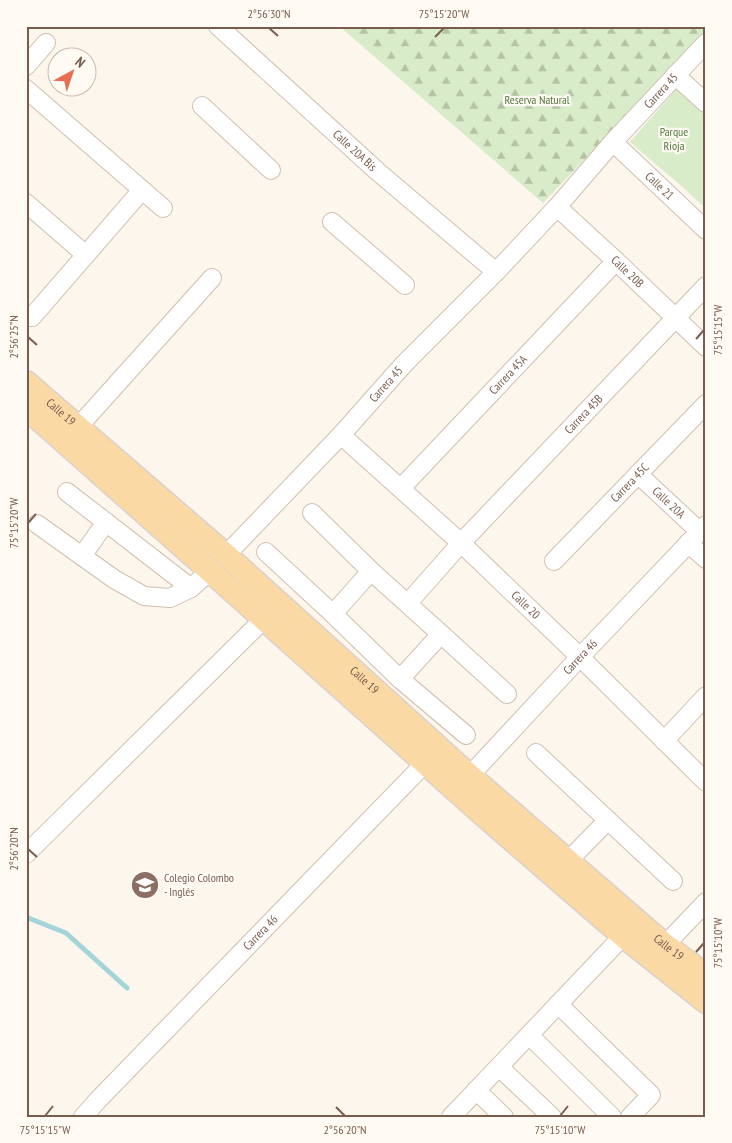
<svg xmlns="http://www.w3.org/2000/svg" width="732" height="1143" font-family="'PT Sans Narrow',sans-serif">
  <style>
    .forest { fill: url(#forest-firs) }
    .park { fill: #d8ecc9 }
    .lines { fill: none; stroke-linecap: round; stroke-linejoin: round }
    .stream { stroke: #a5d3da; stroke-width: 5 }
    .minor-casing { stroke: #d1beb0; stroke-width: 20 }
    .major-casing { stroke: #dad1cd; stroke-width: 25 }
    .minor { stroke: #fff; stroke-width: 18 }
    .major { stroke: #fbd9a5; stroke-width: 22 }
    .ticks { fill: none; stroke: #7a5c4d; stroke-width: 2 }
    .labels { text-anchor: middle; stroke-width: 4.5; stroke-linejoin: round; paint-order: stroke }
    .street-label { font-size: 12px; fill: #7a5c4d; stroke: #fffaf3 }
    .park-label { font-size: 12px; fill: #537a41; stroke: #fffaf3 }
    .education-label { font-size: 12px; fill: #785e54; stroke: #fffaf3; text-anchor: start }
    .neatline { fill: none; stroke: #7a5c4d; stroke-width: 2 }
    .ticks-label { font-size: 12px; text-anchor: middle; fill: #7a5c4d }
  </style>
  <defs>
    <pattern id="forest-firs" width="22" height="20" patternUnits="userSpaceOnUse" patternTransform="scale(1.25)"><rect width="22" height="20" fill="#d8ecc9"/><path d="M5 1l3.5 6h-7zM16 11l3.5 6h-7z" fill="#b4c2a5"/></pattern>
  </defs>
  <rect width="100%" height="100%" fill="#fdf6ec"/>
  <!-- forest -->
  <path class="forest" d="M339,26H706V32L543,203Z"/>
  <!-- park -->
  <path class="park" d="M679,86L706,109V209L686,190L630,142Z"/>
  <g class="lines">
    <!-- stream -->
    <path class="stream" d="M26,917L66,933L127,988"/>
    <defs>
      <g id="minor">
        <path id="s1" d="M218,26L377,171L496,272"/>
        <path d="M26,66L46,43"/>
        <path d="M675,75L706,103"/>
        <path d="M26,89L163,208"/>
        <path d="M202,106L271,170"/>
        <path id="s2" d="M613,142L706,230"/>
        <path d="M26,203L86,255"/>
        <path id="s3" d="M557,207L613,142L706,43"/>
        <path d="M332,222L405,285"/>
        <path d="M26,317H32L142,190"/>
        <path d="M78,427L212,278"/>
        <path id="s4" d="M341,435L461,543L580,657L706,782"/>
        <path id="s5" d="M638,474L700,532"/>
        <path id="s6" d="M401,488L616,261"/>
        <path d="M67,492L191,588L210,571"/>
        <path d="M312,513L371,571"/>
        <path d="M37,524L114,579L144,596L170,598L191,588"/>
        <path d="M688,543L706,559"/>
        <path d="M266,552L333,614L400,679L441,634L371,571L333,614"/>
        <path id="s7" d="M226,555L341,435L404,364L496,272L557,207L616,261L706,347"/>
        <path d="M82,556L106,522"/>
        <path id="s8" d="M554,561L706,404"/>
        <path id="s9" d="M408,603L461,543L706,286"/>
        <path d="M441,634L507,694"/>
        <path d="M400,679L466,735"/>
        <path d="M664,741L706,696"/>
        <path d="M536,753L673,881"/>
        <path id="s10" d="M461,785L580,657L706,525"/>
        <path d="M26,854L264,619"/>
        <path d="M568,861L608,820"/>
        <path d="M665,945L706,902"/>
        <path d="M558,1004L651,1095L630,1117"/>
        <path d="M529,1035L612,1117"/>
        <path d="M499,1067L552,1117"/>
        <path d="M476,1090L504,1117"/>
        <path id="s11" d="M83,1117L98,1100L434,754"/>
        <path d="M451,1117L623,936"/>
      </g>
      <g id="major">
        <path id="s12" d="M26,382L226,555L469,775L665,945L706,975"/>
        <path d="M26,408L210,571L481,813L623,936L706,1002"/>
      </g>
    </defs>
    <!-- minor casing -->
    <use href="#minor" class="minor-casing"/>
    <!-- major casing -->
    <use href="#major" class="major-casing"/>
    <!-- minor -->
    <use href="#minor" class="minor"/>
    <!-- major -->
    <use href="#major" class="major"/>
  </g>
  <!-- ticks -->
  <path class="ticks" d="M269,28L278,36M435,37L444,28M28,337L37,345M696,339L704,330M28,523L36,514M28,849L37,857M696,952L704,943M336,1107L345,1116M45,1116L53,1106M560,1116L568,1106"/>
  <!-- icons -->
  <defs>
    <symbol id="university-disc" viewBox="-11 -11 22 22"><circle r="9.5" fill="#8d6e63" stroke="#fffaf3"/><path d="M0-5L7-2L0 1L-7-2ZM-4 1L0 2.5L4 1V4Q0 6-4 4Z" fill="#fff"/></symbol>
  </defs>
  <g fill-rule="evenodd">
    <use href="#university-disc" x="129" y="869" width="32" height="32"/>
  </g>
  <g class="labels">
    <!-- street labels -->
    <g class="street-label">
      <text dy="4" stroke="none"><textPath href="#s3" startOffset="156">Carrera 45</textPath></text>
      <text dy="4" stroke="none"><textPath href="#s1" startOffset="185">Calle 20A Bis</textPath></text>
      <text dy="4" stroke="none"><textPath href="#s2" startOffset="64">Calle 21</textPath></text>
      <text dy="4" stroke="none"><textPath href="#s7" startOffset="576">Calle 20B</textPath></text>
      <text dy="4" stroke="none"><textPath href="#s6" startOffset="156">Carrera 45A</textPath></text>
      <text dy="4" stroke="none"><textPath href="#s7" startOffset="234">Carrera 45</textPath></text>
      <text dy="4" stroke="none"><textPath href="#s12" startOffset="46">Calle 19</textPath></text>
      <text dy="4" stroke="none"><textPath href="#s9" startOffset="258">Carrera 45B</textPath></text>
      <text dy="4" stroke="none"><textPath href="#s8" startOffset="109">Carrera 45C</textPath></text>
      <text dy="4" stroke="none"><textPath href="#s5" startOffset="42">Calle 20A</textPath></text>
      <text dy="4" stroke="none"><textPath href="#s4" startOffset="251">Calle 20</textPath></text>
      <text dy="4" stroke="none"><textPath href="#s10" startOffset="175">Carrera 46</textPath></text>
      <text dy="4" stroke="none"><textPath href="#s12" startOffset="451">Calle 19</textPath></text>
      <text dy="4" stroke="none"><textPath href="#s11" startOffset="256">Carrera 46</textPath></text>
      <text dy="4" stroke="none"><textPath href="#s12" startOffset="856">Calle 19</textPath></text>
    </g>
    <!-- park labels -->
    <g class="park-label">
      <text x="537" y="104">Reserva Natural</text>
      <text x="674" y="136">Parque<tspan x="674" dy="14">Rioja</tspan></text>
    </g>
    <!-- education labels -->
    <g class="education-label">
      <text x="164" y="882">Colegio Colombo<tspan x="164" dy="14">- Inglés</tspan></text>
    </g>
  </g>
  <!-- border -->
  <rect width="732" height="1143" fill="none" stroke="#fffaf3" stroke-width="55"/>
  <!-- north arrow -->
  <g transform="translate(72 72) rotate(40)"><circle r="24" fill="#fffaf3" stroke="#cabbb1"/>
  <path d="M0-4L9 19L0 12L-9 19Z" fill="#e76f51"/>
  <text y="-8" font-size="14" font-weight="bold" text-anchor="middle" fill="#7a5c4d">N</text>
  </g>
  <rect x="28" y="28" width="676" height="1088" class="neatline"/>
  <g class="ticks-label">
    <text x="269" y="18">2°56'30"N</text>
    <text x="444" y="18">75°15'20"W</text>
    <text transform="translate(718 330) rotate(-90)" y="4">75°15'15"W</text>
    <text transform="translate(14 337) rotate(-90)" y="4">2°56'25"N</text>
    <text transform="translate(14 523) rotate(-90)" y="4">75°15'20"W</text>
    <text transform="translate(14 849) rotate(-90)" y="4">2°56'20"N</text>
    <text transform="translate(718 943) rotate(-90)" y="4">75°15'10"W</text>
    <text x="45" y="1134">75°15'15"W</text>
    <text x="345" y="1134">2°56'20"N</text>
    <text x="560" y="1134">75°15'10"W</text>
  </g>
</svg>
